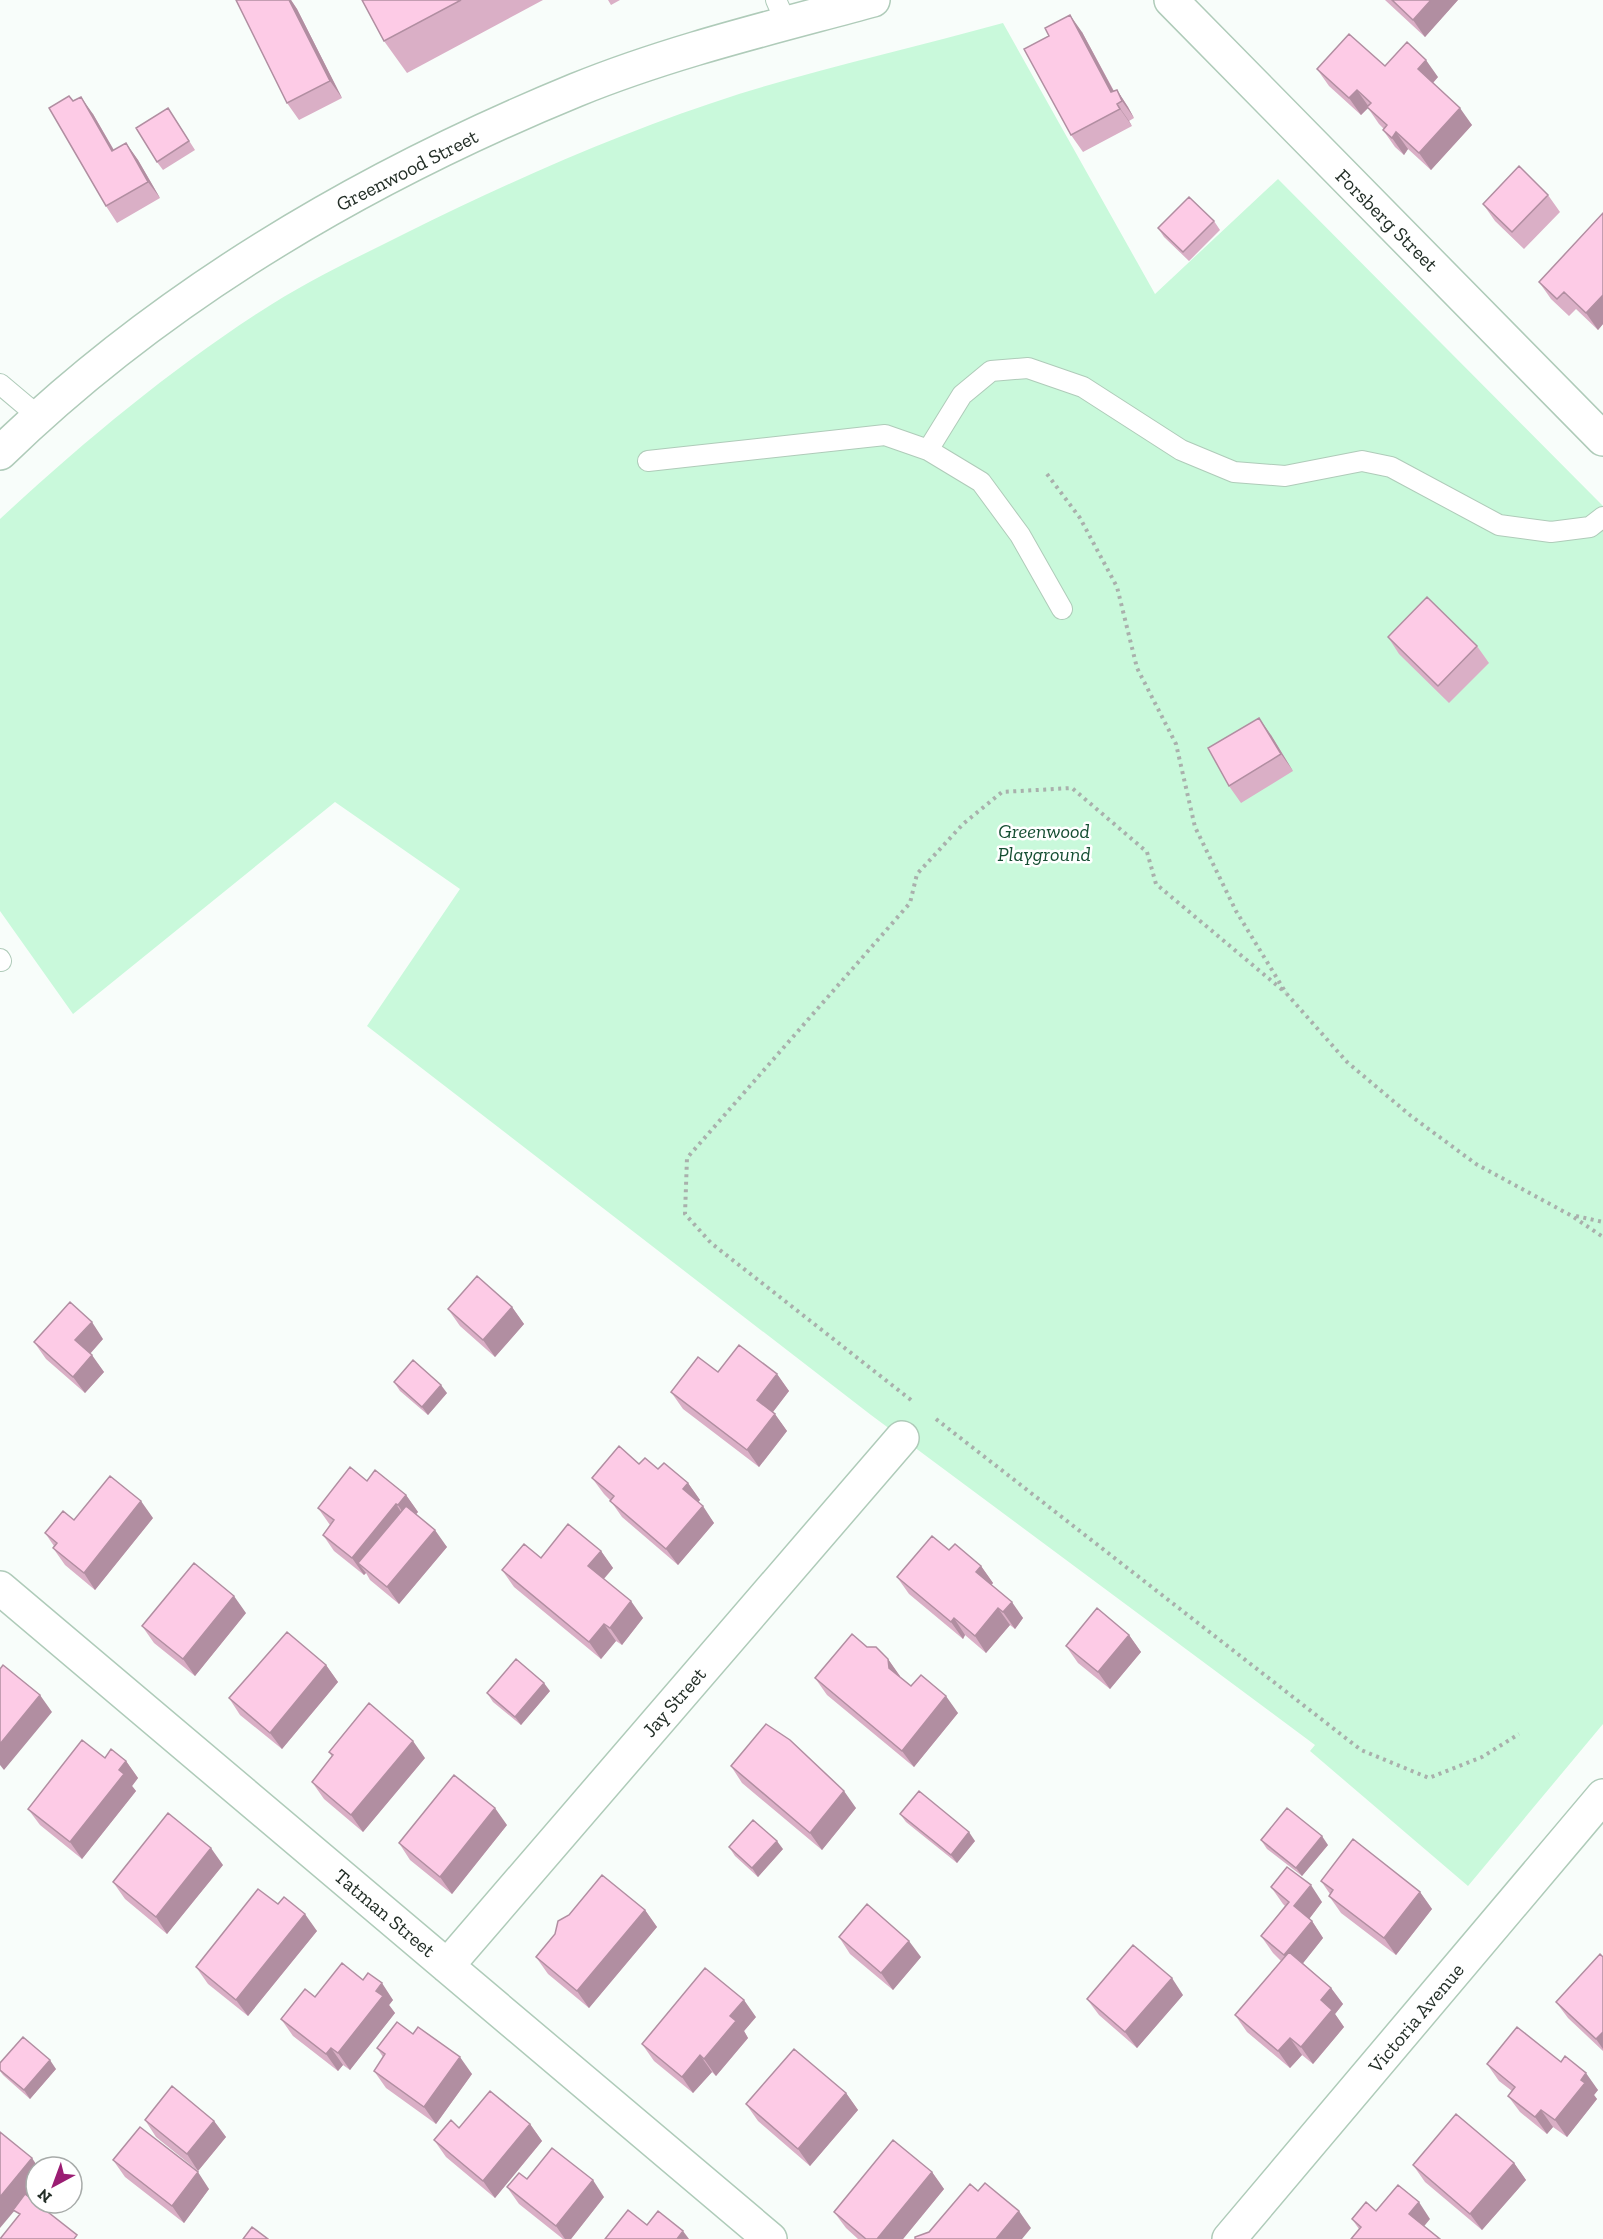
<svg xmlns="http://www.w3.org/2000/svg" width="1603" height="2239" font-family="'Zilla Slab',serif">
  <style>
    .green { fill: #c9f9db }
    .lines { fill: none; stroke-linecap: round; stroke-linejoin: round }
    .lane-casing { stroke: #afcbb9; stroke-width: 22 }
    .street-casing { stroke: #afcbb9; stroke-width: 36 }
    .secondary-casing { stroke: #afcbb9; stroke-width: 36 }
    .path { stroke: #a9b0ac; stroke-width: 4; stroke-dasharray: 3 4.5; stroke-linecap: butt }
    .lane { stroke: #fff; stroke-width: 20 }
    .street { stroke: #fff; stroke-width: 33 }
    .secondary { stroke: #fff; stroke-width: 33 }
    .wall { fill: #daafc6 }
    .shaded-wall { fill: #b18ea1 }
    .building { fill: #fdcbe6; stroke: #b18ea1; stroke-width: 1.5 }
    .labels { text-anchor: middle; stroke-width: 5; stroke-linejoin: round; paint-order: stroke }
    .street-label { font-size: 20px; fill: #232e27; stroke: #fff }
    .park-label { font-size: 20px; font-style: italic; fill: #154e32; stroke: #fff }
  </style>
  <rect width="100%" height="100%" fill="#f8fdfa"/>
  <!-- green -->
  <path class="green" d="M1003,23L1155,294L1278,179L1603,506V1724L1468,1886L1310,1751L1315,1745L871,1415L367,1026L460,889L335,802L73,1014L0,911V519C81,444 166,373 258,313C305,282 358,257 408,232C515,179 626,130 739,94C826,67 916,47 1003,23Z"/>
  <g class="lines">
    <defs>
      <path id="lane" d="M776,0L787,25
        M0,384L38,416
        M928,450L962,395L991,371L1028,368L1083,387L1181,450L1234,472L1285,476L1362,461L1391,467L1499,525L1551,532L1590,527L1603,517
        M648,461L885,435L928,450L981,482L1020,535L1062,609
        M0,959L1,961"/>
      <path id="street" d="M1171,0L1603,439
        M0,1588L770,2239
        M447,1966L902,1438
        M1229,2239L1603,1796"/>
      <path id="secondary" d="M0,453C165,293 364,177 576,90C672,51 774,27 873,0"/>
    </defs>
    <!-- lane casing -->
    <use href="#lane" class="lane-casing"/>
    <!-- street casing -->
    <use href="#street" class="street-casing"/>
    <!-- secondary casing -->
    <use href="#secondary" class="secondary-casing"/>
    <!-- path -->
    <path class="path" d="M1047,474L1080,518L1117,587L1137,668L1176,744L1195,827L1236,911L1286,993L1347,1062L1411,1116L1476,1164L1572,1216L1603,1237
      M1576,1216L1603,1222
      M911,1400L711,1243L685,1214L687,1158L910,903L917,874L963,824L1002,792L1072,788L1147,852L1156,884L1286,993
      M936,1419L1361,1750L1429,1778L1482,1757L1519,1734"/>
    <!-- lane -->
    <use href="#lane" class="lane"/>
    <!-- street -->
    <use href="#street" class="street"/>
    <!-- secondary -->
    <use href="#secondary" class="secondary"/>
  </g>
  <!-- wall -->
  <path class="wall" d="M236,0H291L297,9L342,98L299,120L287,103Z
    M362,0H543L407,73L384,41Z
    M608,0H620L611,5Z
    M1385,0H1458L1425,37Z
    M1082,32L1114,91L1117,90L1128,107L1134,118L1129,121L1132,126L1083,152L1071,135Z
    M1385,66L1438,77L1433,83L1472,125L1431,170L1408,149L1404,155L1395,147L1383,130L1384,129L1379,124L1368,108L1361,115L1329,86L1317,69Z
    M73,101L93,114L114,150L126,143L138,160L160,198L117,223L106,206Z
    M174,117L195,150L163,170L157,162Z
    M1548,195L1560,212L1524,249L1495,221L1483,204Z
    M1603,213V324L1598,330L1576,309L1569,316L1551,299L1539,282Z
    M1214,221L1220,230L1189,261L1164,237L1158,228Z
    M1388,637L1477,646L1489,663L1449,703L1399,654Z
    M1271,735L1293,771L1241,803L1229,786Z
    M512,1307L524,1324L495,1357L460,1326L448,1309Z
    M103,1339L90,1354L104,1372L85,1393L46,1359L34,1342Z
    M718,1372L777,1374L789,1391L773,1412L787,1431L759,1467L683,1409L671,1392Z
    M394,1382L447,1393L428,1415L400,1391Z
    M639,1464L658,1469L688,1483L700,1500L698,1502L714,1523L678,1565L622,1517L610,1500L604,1494L592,1478Z
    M367,1481L406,1495L418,1512L416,1514L447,1547L399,1604L370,1580L366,1573L364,1575L334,1551L323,1535L330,1525L318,1508Z
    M153,1518L95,1590L65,1565L53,1548L54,1546L45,1533Z
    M949,1550L981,1566L993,1583L991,1585L1023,1618L1015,1629L1010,1625L986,1653L965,1635L963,1639L909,1594L897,1577Z
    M601,1551L613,1568L604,1579L643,1618L622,1645L616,1641L601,1659L514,1587L502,1570L541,1558Z
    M246,1613L195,1676L154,1643L142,1626Z
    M1129,1635L1141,1652L1110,1689L1078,1663L1066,1646Z
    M867,1647L888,1659L900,1677L911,1686L958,1713L914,1767L827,1695L815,1678Z
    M326,1665L338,1682L282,1749L240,1715L229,1698Z
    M550,1691L521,1725L493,1702L487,1693Z
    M329,1752L425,1758L363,1832L324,1799L312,1782L332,1757Z
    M105,1758L126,1761L138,1778L132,1786L136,1791L82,1859L40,1825L28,1809Z
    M731,1766L856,1808L822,1850L742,1783Z
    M900,1814L975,1841L957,1863L906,1822Z
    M507,1825L452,1894L410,1860L399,1843Z
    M1261,1840L1328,1845L1302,1876L1267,1849Z
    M729,1847L783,1849L758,1877L735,1856Z
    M223,1865L167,1934L125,1899L113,1882Z
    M1321,1881L1420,1892L1432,1909L1396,1955L1341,1913L1329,1896L1330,1894Z
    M1271,1887L1322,1902L1309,1919L1312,1921L1323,1938L1303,1963L1331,1988L1343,2004L1335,2014L1344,2027L1313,2064L1302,2055L1290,2068L1247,2032L1235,2015L1281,1961L1273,1953L1261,1936L1285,1906L1283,1904Z
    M278,1904L317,1931L248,2016L208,1984L196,1967Z
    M645,1910L657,1927L589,2008L548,1974L536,1957Z
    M839,1937L921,1957L893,1990L850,1954Z
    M1603,1957V2051L1568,2018L1556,2002Z
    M363,1980L393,2000L389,2005L395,2013L350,2070L343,2065L338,2071L293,2036L281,2019Z
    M1183,1995L1137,2048L1099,2015L1087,1999Z
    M756,2017L744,2031L748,2038L716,2076L712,2072L693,2093L654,2061L642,2044Z
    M413,2034L472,2074L436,2124L386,2088L374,2071L383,2057L377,2048Z
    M1561,2062L1598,2090L1594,2095L1597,2099L1567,2137L1553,2127L1547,2134L1520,2112L1508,2096L1512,2091L1499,2081L1487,2064Z
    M0,2063L56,2069L30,2099L3,2075L0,2071Z
    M846,2093L858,2110L810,2166L758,2121L746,2104Z
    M145,2120L214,2121L226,2137L198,2171L156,2137Z
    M530,2124L542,2141L495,2198L446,2157L434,2140L459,2128Z
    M113,2160L209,2189L184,2223L125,2177Z
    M1514,2163L1526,2180L1482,2230L1425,2182L1413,2165Z
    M932,2172L944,2189L903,2239H858L846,2228L834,2212Z
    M527,2179L604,2197L571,2239H563L519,2204L507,2187Z
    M1376,2211L1430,2219L1359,2229L1352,2219Z"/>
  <!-- shaded-wall -->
  <path class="shaded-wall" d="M289,0H291L297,9L342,98L330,81Z
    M1431,0H1458L1425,37L1413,20Z
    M1070,15L1082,32L1120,103L1111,92Z
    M1426,60L1438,77L1430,86L1418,69Z
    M1117,90L1128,107L1134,118L1122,101Z
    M1357,90L1369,107L1361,115L1349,98Z
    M81,97L93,114L124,168L112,151Z
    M1117,104L1129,121L1132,126L1120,109Z
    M1460,108L1472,125L1431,170L1419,153Z
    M1396,132L1408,149L1404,155L1392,138Z
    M126,143L138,160L160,198L148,182Z
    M1603,295V324L1598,330L1586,313Z
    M1259,718L1271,735L1293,771L1281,754Z
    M512,1307L524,1324L495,1357L483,1340Z
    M92,1322L103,1339L87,1357L75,1340Z
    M92,1355L104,1372L85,1393L73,1377Z
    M777,1374L789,1391L769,1417L757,1400Z
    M441,1385L447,1393L428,1415L422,1407Z
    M775,1414L787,1431L759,1467L747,1450Z
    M688,1483L700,1500L695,1506L683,1489Z
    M406,1495L418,1512L409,1522L398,1505Z
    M141,1501L153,1518L95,1590L84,1573Z
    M396,1504L407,1521L358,1563L366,1573L364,1575L352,1558Z
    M703,1506L714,1523L678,1565L666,1549Z
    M435,1530L447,1547L399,1604L387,1587Z
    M601,1551L613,1568L600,1583L588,1566Z
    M981,1566L993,1583L988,1589L976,1572Z
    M234,1596L246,1613L195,1676L183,1659Z
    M631,1601L643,1618L622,1645L610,1628Z
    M1012,1602L1023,1618L1015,1629L1003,1612Z
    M998,1608L1010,1625L986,1653L975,1636Z
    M954,1618L965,1635L963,1639L951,1622Z
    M604,1624L616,1641L601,1659L589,1642Z
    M1129,1635L1141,1652L1110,1689L1098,1672Z
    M888,1659L900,1676L901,1685L889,1668Z
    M326,1665L338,1682L282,1749L270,1733Z
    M544,1683L550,1691L521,1725L515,1717Z
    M40,1695L52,1712L4,1770L0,1765V1744Z
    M946,1696L958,1713L914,1767L902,1751Z
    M413,1741L425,1758L363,1832L351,1815Z
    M126,1761L138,1778L132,1786L136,1791L82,1859L70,1842L119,1770Z
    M844,1791L856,1808L822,1850L810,1833Z
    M495,1808L507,1825L452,1894L440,1877Z
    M969,1832L975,1841L957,1863L951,1855Z
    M1322,1836L1328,1845L1302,1876L1296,1868Z
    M777,1841L783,1849L758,1877L752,1868Z
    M211,1848L223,1865L167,1934L156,1917Z
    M1311,1885L1322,1902L1306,1923L1294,1906Z
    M1420,1892L1432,1909L1396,1955L1384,1938Z
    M645,1910L657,1927L589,2008L577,1991Z
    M305,1914L317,1931L248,2016L236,2000Z
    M1312,1921L1323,1938L1296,1972L1284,1955Z
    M909,1941L921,1957L893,1990L881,1973Z
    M1172,1978L1183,1995L1137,2048L1125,2032Z
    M382,1983L393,2000L389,2005L395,2013L350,2070L338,2053L376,1991Z
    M1331,1988L1343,2004L1335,2014L1344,2027L1313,2064L1301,2047L1321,2000Z
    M744,2000L756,2017L744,2031L748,2038L716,2076L704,2059L730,2016Z
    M1603,2032V2049L1596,2039Z
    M1290,2038L1302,2055L1290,2068L1278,2051Z
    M331,2048L343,2065L338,2071L326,2054Z
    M700,2055L712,2072L693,2093L682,2077Z
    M460,2057L472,2074L436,2124L424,2107Z
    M50,2060L56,2069L30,2099L24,2090Z
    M1586,2073L1598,2090L1594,2095L1597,2099L1567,2137L1555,2120L1581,2080Z
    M846,2093L858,2110L810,2166L798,2149Z
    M1541,2110L1553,2127L1547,2134L1535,2117Z
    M214,2121L226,2137L198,2171L187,2154Z
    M530,2124L542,2141L495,2198L483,2181Z
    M32,2158L38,2167H36V2185L0,2228V2197Z
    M1514,2163L1526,2180L1482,2230L1470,2214Z
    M198,2172L209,2189L184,2223L172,2206Z
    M932,2172L944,2189L903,2239H877Z
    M593,2180L604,2197L571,2239H565L556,2226Z
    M1419,2202L1430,2219L1421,2230L1409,2214Z
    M1019,2211L1031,2228L1022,2239H996Z
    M683,2231L689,2239H677Z"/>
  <!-- building -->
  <path class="building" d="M236,0H289L330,81L287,103Z
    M362,0H461L384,41Z
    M1392,0H1431L1413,20Z
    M1070,15L1111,92L1117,90L1122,101L1117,104L1120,109L1071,135L1024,49L1049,36L1045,28Z
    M1349,34L1385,66L1407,42L1426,60L1418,69L1460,108L1419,153L1396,132L1392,138L1383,130L1387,125L1367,107L1371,103L1357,90L1349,98L1317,69Z
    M69,96L73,101L81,97L112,151L126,143L148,182L106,206L49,108Z
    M168,108L189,141L157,162L136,128Z
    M1519,166L1548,195L1512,232L1483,204Z
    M1189,197L1214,221L1183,252L1158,228Z
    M1603,213V295L1586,313L1564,292L1557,299L1539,282Z
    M1427,597L1477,646L1438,686L1388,637Z
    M1259,718L1281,754L1229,786L1208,748Z
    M477,1276L512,1307L483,1340L448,1309Z
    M70,1302L92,1322L75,1340L92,1355L73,1377L34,1342Z
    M739,1345L777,1374L757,1400L775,1414L747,1450L671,1392L698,1357L718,1372Z
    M413,1360L441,1385L422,1407L394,1382Z
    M619,1446L639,1464L645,1458L658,1469L664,1463L688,1483L683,1489L703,1506L666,1549L610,1501L614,1496L592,1478Z
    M350,1467L367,1481L375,1470L406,1495L398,1505L396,1504L352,1558L323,1535L334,1520L318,1508Z
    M110,1476L141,1501L84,1573L53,1548L57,1543L45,1533L63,1511L74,1520Z
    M406,1506L435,1530L387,1587L358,1563Z
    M568,1524L601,1551L588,1566L631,1601L610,1628L604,1624L589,1642L502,1570L524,1544L541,1558Z
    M932,1536L949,1550L955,1544L981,1566L976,1572L1012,1602L1003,1612L998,1608L975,1636L954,1618L951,1622L897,1577Z
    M194,1563L234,1596L183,1659L142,1626Z
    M1097,1608L1129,1635L1098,1672L1066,1646Z
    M287,1632L326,1665L270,1733L229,1698Z
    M852,1634L867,1647H876L888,1659L889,1668L911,1686L921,1675L946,1696L902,1751L815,1678Z
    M516,1659L544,1683L515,1717L487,1693Z
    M3,1665L40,1695L0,1744V1669Z
    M369,1703L413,1741L351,1815L312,1782L333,1755L329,1752Z
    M766,1724L790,1740L844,1791L810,1833L731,1766Z
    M82,1740L105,1758L111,1749L126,1761L119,1770L124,1774L70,1842L28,1809Z
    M454,1775L495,1808L440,1877L399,1843Z
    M919,1791L969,1832L951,1855L900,1814Z
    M1287,1808L1322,1836L1296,1868L1261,1840Z
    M168,1813L211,1848L156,1917L113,1882Z
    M753,1820L777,1841L752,1868L729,1847Z
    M1353,1839L1420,1892L1384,1938L1329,1896L1333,1890L1321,1881Z
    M1287,1867L1311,1885L1294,1906L1312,1921L1284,1955L1261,1936L1289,1902L1271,1887Z
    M602,1875L645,1910L577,1991L536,1957L555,1934L558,1921L569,1915Z
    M258,1889L278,1904L284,1897L305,1914L236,2000L196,1967Z
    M867,1904L909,1941L881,1973L839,1937Z
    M1133,1945L1172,1978L1125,2032L1087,1999Z
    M1289,1952L1331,1988L1321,2000L1332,2010L1301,2047L1290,2038L1278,2051L1235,2015Z
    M1600,1954L1603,1957V2032L1596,2039L1556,2002Z
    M342,1963L363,1980L368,1973L382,1983L376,1991L383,1996L338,2053L331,2048L326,2054L281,2019L305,1989L315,1997Z
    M705,1968L744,2000L730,2016L736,2021L704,2059L700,2055L682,2077L642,2044Z
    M397,2022L413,2034L418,2027L460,2057L424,2107L374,2071L385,2054L377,2048Z
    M1517,2027L1561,2062L1565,2056L1586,2073L1581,2080L1585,2083L1555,2120L1541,2110L1535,2117L1508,2096L1515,2087L1487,2064Z
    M23,2037L50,2060L24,2090L0,2070V2063Z
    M794,2049L846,2093L798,2149L746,2104Z
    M172,2086L214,2121L187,2154L145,2120Z
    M490,2091L530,2124L483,2181L434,2140L451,2120L459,2128Z
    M1456,2114L1514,2163L1470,2214L1413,2165Z
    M140,2127L198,2172L172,2206L113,2160Z
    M0,2132L32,2158L0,2197Z
    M893,2140L932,2172L877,2239H866L834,2212Z
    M552,2148L593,2180L556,2226L507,2187L519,2173L527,2179Z
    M985,2183L1019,2211L996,2239H915V2237L929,2232L970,2184L978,2191Z
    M1398,2185L1419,2202L1409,2214L1440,2239H1351L1361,2227L1352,2219L1366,2202L1376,2211Z
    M25,2194L77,2235L74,2239H0L20,2214L13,2210Z
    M628,2210L647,2225L658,2211L683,2231L677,2239H605Z
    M252,2227L268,2239H243Z"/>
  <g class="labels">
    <!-- street labels -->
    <g class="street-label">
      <text transform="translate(407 170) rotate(-27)" y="7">Greenwood Street</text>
      <text transform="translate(1387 220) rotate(45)" y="7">Forsberg Street</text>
      <text transform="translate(674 1702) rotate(-49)" y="7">Jay Street</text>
      <text transform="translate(385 1913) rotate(40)" y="7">Tatman Street</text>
      <text transform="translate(1416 2018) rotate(-50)" y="7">Victoria Avenue</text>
    </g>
    <!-- park labels -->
    <g class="park-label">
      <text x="1044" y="838">Greenwood<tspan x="1044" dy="23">Playground</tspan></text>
    </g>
  </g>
  <!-- north arrow -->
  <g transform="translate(54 2185) rotate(221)"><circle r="28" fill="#ffffff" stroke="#a7aba9" stroke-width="1.5"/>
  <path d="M0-4.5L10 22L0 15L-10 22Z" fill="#9b1d73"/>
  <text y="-9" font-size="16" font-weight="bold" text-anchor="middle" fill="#232e27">N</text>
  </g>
</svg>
